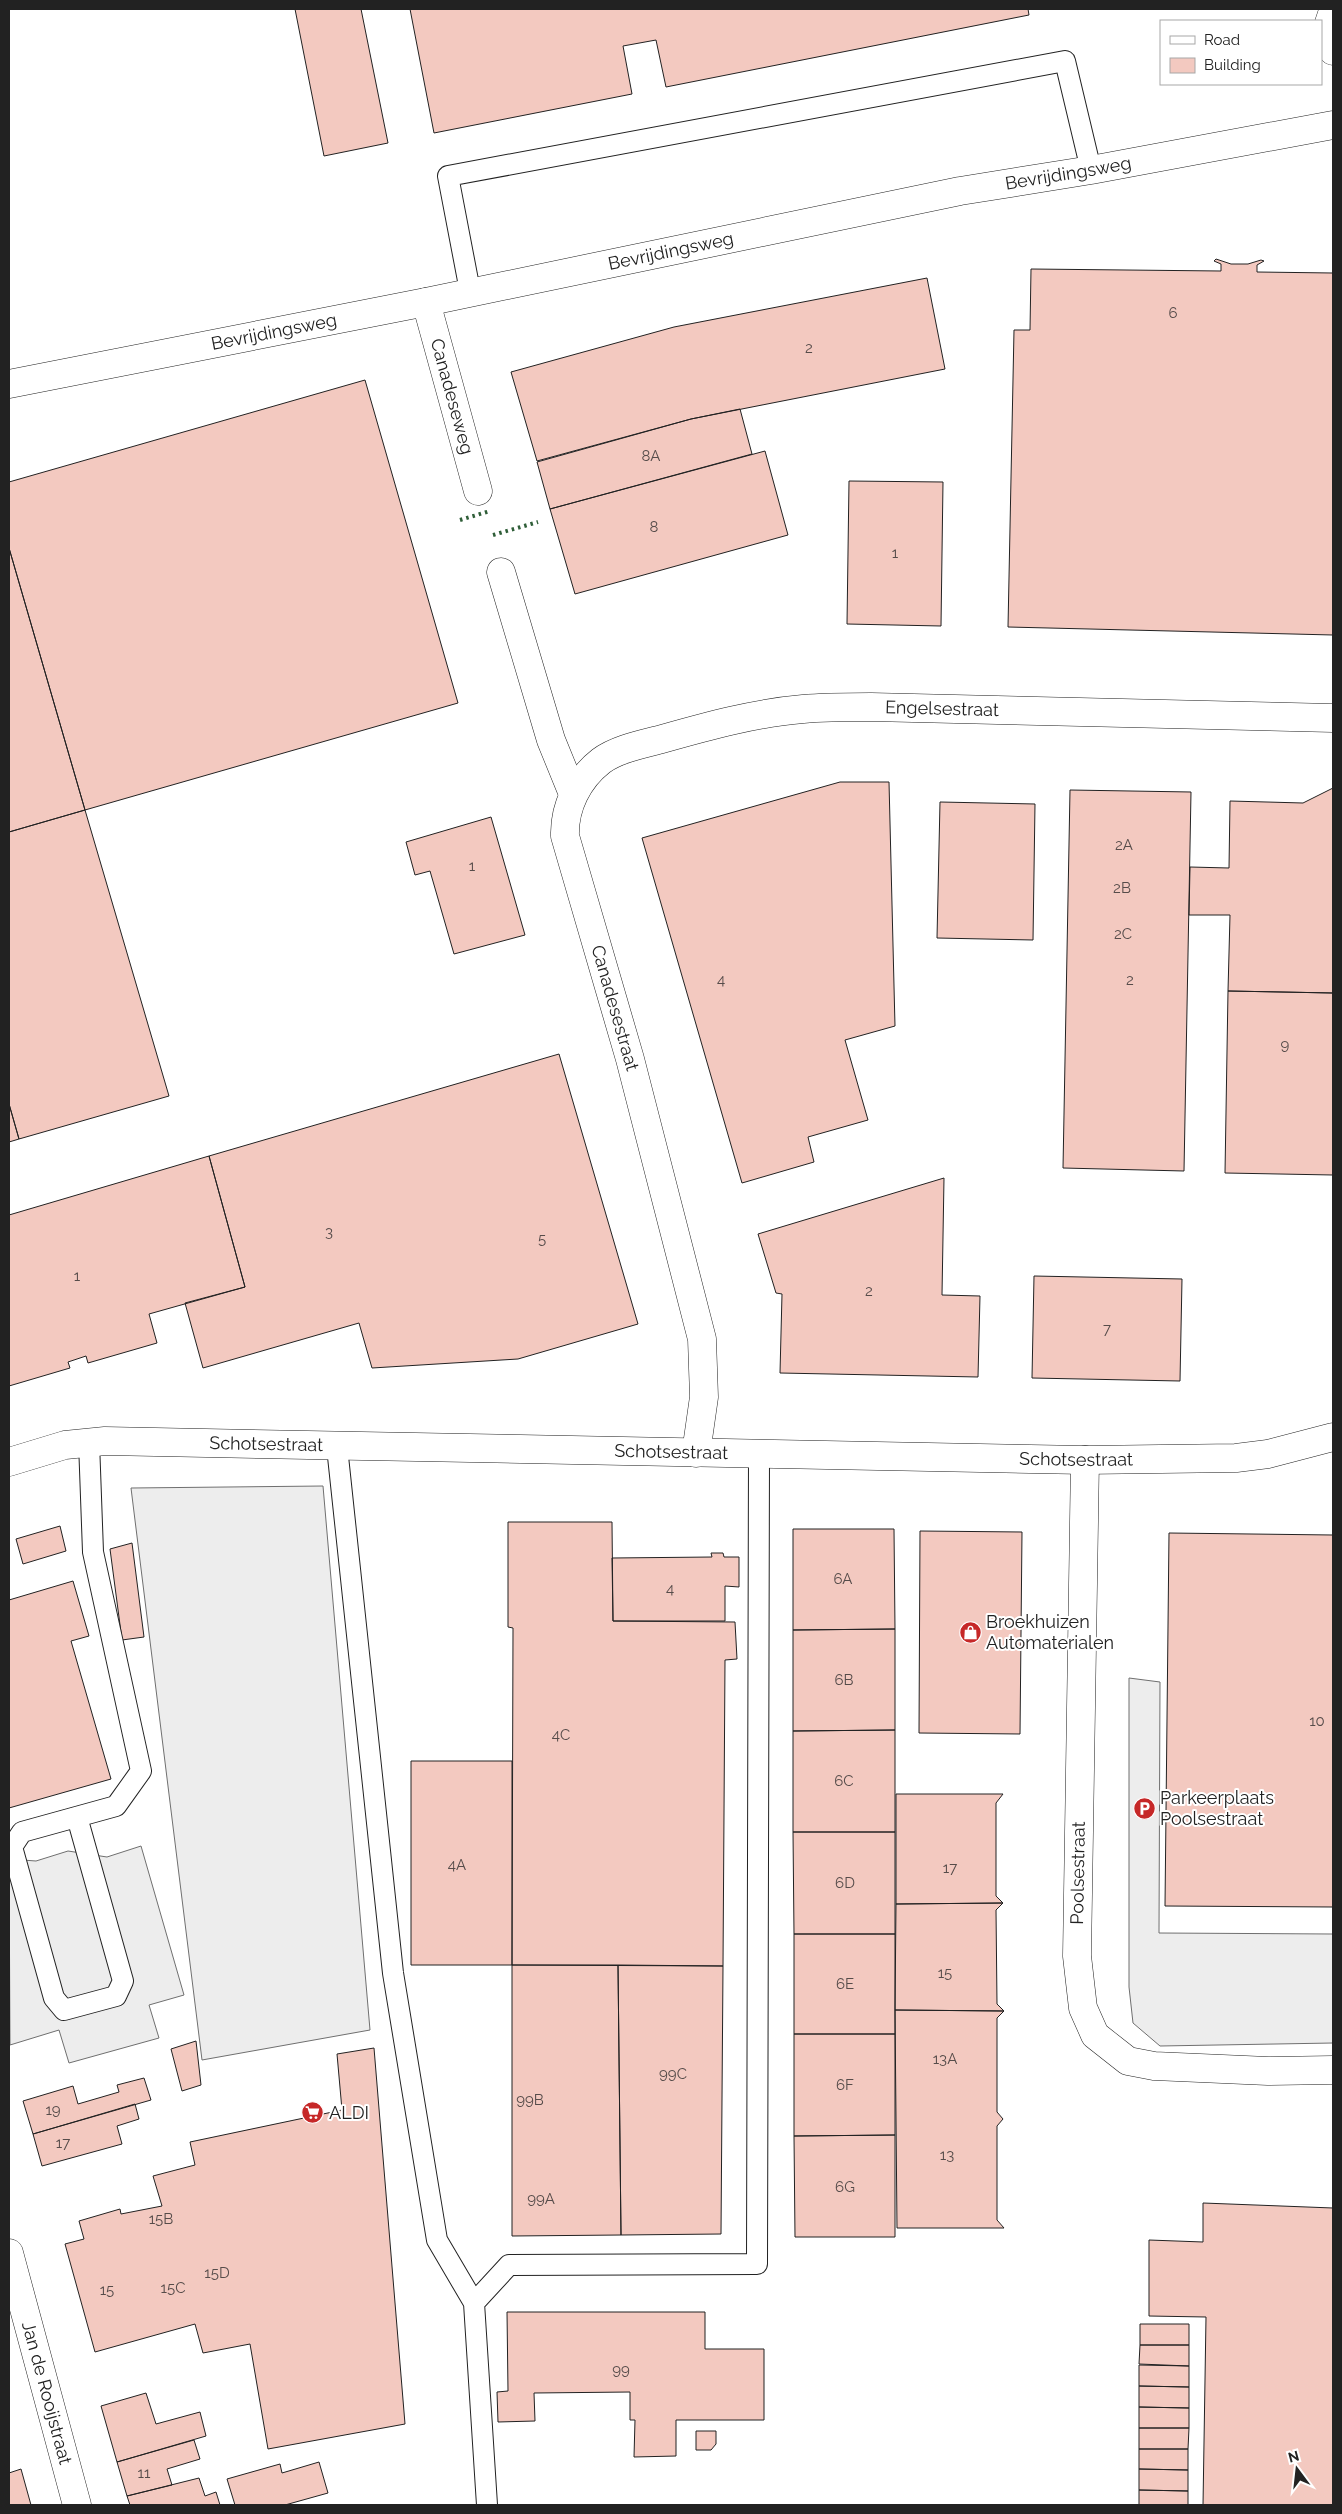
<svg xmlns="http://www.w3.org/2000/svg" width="1342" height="2514" font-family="Raleway,sans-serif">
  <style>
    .parking { fill: #ededed; stroke: #6f6f6f }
    .building { fill: #f3c9c0; stroke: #222 }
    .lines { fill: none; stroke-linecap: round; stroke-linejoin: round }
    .service-casing { stroke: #222; stroke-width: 22 }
    .minor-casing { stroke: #222; stroke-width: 29 }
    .tertiary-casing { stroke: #222; stroke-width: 29 }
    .secondary-casing { stroke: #222; stroke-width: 29 }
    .service { stroke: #fff; stroke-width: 20 }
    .minor { stroke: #fff; stroke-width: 28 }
    .tertiary { stroke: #fff; stroke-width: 28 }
    .secondary { stroke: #fff; stroke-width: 28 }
    .hedge { stroke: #2f5e38; stroke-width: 4; stroke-dasharray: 2.5 4; stroke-linecap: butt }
    .labels { text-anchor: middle; stroke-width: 4; stroke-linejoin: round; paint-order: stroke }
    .number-label { font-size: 15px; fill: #564c4a }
    .street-label { font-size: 18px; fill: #222; stroke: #fff }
    .poi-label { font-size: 18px; fill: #222; stroke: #fff; text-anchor: start }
  </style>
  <rect width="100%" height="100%" fill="#fff"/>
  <!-- parking -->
  <path class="parking" d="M323,1486L370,2030L202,2060L131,1488Z
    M1129,1678L1160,1682L1159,1933L1333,1934V2043L1160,2046L1133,2023L1129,1987Z
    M141,1846L184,1995L149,2005L159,2038L69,2063L59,2030L10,2045L9,1859L36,1861L68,1851L107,1857Z"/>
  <!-- building -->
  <path class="building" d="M295,9H361L388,143L324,156Z
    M410,9H1028L1029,15L666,87L656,40L623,46L632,94L434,133Z
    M1216,259L1231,264H1248L1261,260L1264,261L1257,265V272L1333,273V635L1008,627L1014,330H1030L1031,269L1221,271V264L1214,261Z
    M927,278L945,369L691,419L537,461L511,372L674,327Z
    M365,380L458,703L85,810L9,548V482Z
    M740,409L752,454L550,509L537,462L691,419Z
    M765,451L788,535L575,594L550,509Z
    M849,481L943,482L941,626L847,624Z
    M9,548L85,810L9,832Z
    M840,782H889L895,1026L845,1040L868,1120L808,1137L814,1162L742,1183L642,838Z
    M1333,788V993L1228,991L1230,915H1189L1190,867L1229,868L1230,801L1303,803Z
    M1070,790L1191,792L1184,1171L1063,1168Z
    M940,802L1035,804L1033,940L937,938Z
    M85,810L169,1096L19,1139L9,1104V832Z
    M491,817L525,935L454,954L430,871L415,875L406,842Z
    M1228,991L1333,993V1175L1225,1173Z
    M559,1054L638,1324L518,1359L372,1368L359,1323L203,1368L185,1303L245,1287L209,1156Z
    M9,1104L19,1139L9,1142Z
    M209,1156L245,1287L149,1314L157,1343L88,1363L86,1356L68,1362L70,1368L9,1386V1215Z
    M944,1178L942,1295L980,1296L978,1377L780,1373L782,1294L776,1293L758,1234Z
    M1034,1276L1182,1279L1180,1381L1032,1378Z
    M508,1522H612L613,1621L735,1622L737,1659L725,1660L723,1966L512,1965L513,1628L508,1627Z
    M60,1526L66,1551L23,1564L16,1539Z
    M793,1529H894L895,1629L793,1630Z
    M920,1531L1022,1532L1020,1734L919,1733Z
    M1169,1533L1333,1535V1907L1165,1906Z
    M132,1543L144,1637L122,1640L110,1549Z
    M711,1553H723L724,1557H739V1587L725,1586V1621H613L612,1558L712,1557Z
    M73,1581L89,1636L71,1641L111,1779L9,1808V1600Z
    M895,1629V1730L793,1731V1630Z
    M895,1730V1832H793V1731Z
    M411,1761H512V1965H411Z
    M896,1794H1003L996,1803V1896L1003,1903L896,1904Z
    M793,1832H895V1934H794Z
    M1003,1903L996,1910L997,2004L1004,2011L895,2010L896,1904Z
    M794,1934H895V2034H794Z
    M512,1965H618L621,2235L512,2236Z
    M618,1965L723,1966L721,2234L621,2235Z
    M895,2010L1004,2011L997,2018V2112L1003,2119L997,2126V2220L1004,2228H897Z
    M794,2034H895V2135L794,2136Z
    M196,2041L201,2085L182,2091L171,2049Z
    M374,2048L405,2424L268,2449L250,2344L203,2353L195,2324L95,2352L65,2244L84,2239L79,2221L120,2209L121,2214L162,2206L153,2176L195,2165L190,2142L342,2110L337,2054Z
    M144,2078L151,2100L33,2134L23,2101L73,2086L78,2104L119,2092L117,2085Z
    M135,2104L139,2119L117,2126L122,2144L42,2166L33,2134Z
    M895,2135V2237H795L794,2136Z
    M1203,2203L1333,2208V2505H1203L1206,2317L1149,2316V2240L1203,2242Z
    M507,2312H705V2349H764V2420H676V2456L634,2457L635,2420H630V2392L534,2393L535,2421L498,2422L497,2392L508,2391Z
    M1140,2324H1189V2345H1140Z
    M1140,2345H1189V2366L1139,2364Z
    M1139,2365L1189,2366V2387L1139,2386Z
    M1139,2386L1189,2387V2408L1139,2407Z
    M146,2393L156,2424L200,2412L206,2436L117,2462L101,2406Z
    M1139,2407L1189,2408V2428H1139Z
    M1139,2428H1189L1188,2449H1139Z
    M696,2431H716V2444L711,2450H696Z
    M194,2440L200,2459L167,2469L172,2485L127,2496L117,2462Z
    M1139,2449H1188V2470L1139,2469Z
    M319,2462L328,2493L285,2505H235L227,2479L280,2464L282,2473Z
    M21,2469L31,2505H9V2473Z
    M1139,2469L1188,2470V2491L1139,2490Z
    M199,2478L205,2496L216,2492L220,2505H130L127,2496Z
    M1139,2490L1188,2491V2505H1139Z"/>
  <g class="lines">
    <defs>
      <path id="service" d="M470,291L448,176L1065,61L1091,170
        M337,1447L393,1973L437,2240L474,2303
        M77,1817L123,1981L116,1996L64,2010L54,1998L12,1847L22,1832L116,1806L141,1771L93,1552L89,1442
        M487,2505L474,2303L509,2265L757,2264L759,1455"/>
      <g id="minor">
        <path d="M1333,11L1328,26L1333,51"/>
        <path id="s1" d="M426,302L478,491"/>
        <path d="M501,572L551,740L573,794"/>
        <path id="s2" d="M696,1453L704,1397L702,1339L630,1059L565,836C564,807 578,779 601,761C617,749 643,744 662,739C708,726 755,713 803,709C825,707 848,707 871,707L1333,718"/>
        <path d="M1085,1460L1077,1956L1083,2008L1095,2035L1128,2061L1154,2066L1268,2071L1333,2070"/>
        <path id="s3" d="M9,1462L65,1445L105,1441L1085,1460L1236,1458L1268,1454L1333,1437"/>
      </g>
      <g id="tertiary">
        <path id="s4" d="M9,2253L77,2505"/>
      </g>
      <g id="secondary">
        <path id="s5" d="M9,384L426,302L960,191L1091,170L1333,125"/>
      </g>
    </defs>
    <!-- service casing -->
    <use href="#service" class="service-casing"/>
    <!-- minor casing -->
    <use href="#minor" class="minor-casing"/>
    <!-- tertiary casing -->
    <use href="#tertiary" class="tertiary-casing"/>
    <!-- secondary casing -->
    <use href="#secondary" class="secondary-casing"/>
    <!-- service -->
    <use href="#service" class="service"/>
    <!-- minor -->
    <use href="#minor" class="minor"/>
    <!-- tertiary -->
    <use href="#tertiary" class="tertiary"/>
    <!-- secondary -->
    <use href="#secondary" class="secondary"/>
    <!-- hedge -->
    <path class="hedge" d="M460,520L490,511
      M493,535L538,522"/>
  </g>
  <!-- icons -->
  <defs>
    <symbol id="shop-disc" viewBox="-11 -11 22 22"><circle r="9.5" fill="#c62828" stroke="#fff"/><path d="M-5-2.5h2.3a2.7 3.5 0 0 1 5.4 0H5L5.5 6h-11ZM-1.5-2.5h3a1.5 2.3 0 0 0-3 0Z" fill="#fff"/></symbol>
    <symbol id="parking-disc" viewBox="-11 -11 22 22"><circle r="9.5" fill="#c62828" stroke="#fff"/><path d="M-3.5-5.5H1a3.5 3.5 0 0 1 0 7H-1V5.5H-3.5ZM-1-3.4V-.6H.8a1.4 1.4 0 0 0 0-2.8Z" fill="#fff"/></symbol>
    <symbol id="supermarket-disc" viewBox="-11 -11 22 22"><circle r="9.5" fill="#c62828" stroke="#fff"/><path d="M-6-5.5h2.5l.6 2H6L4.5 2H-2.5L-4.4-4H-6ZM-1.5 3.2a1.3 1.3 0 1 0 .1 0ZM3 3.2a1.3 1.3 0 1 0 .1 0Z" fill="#fff"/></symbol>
  </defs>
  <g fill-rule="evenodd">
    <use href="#shop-disc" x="958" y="1620" width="25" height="25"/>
    <use href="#parking-disc" x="1132" y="1796" width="25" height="25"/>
    <use href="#supermarket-disc" x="300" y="2100" width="25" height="25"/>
  </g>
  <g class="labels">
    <!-- number labels -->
    <g class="number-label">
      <text x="1173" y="318">6</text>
      <text x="809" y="353">2</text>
      <text x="651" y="461">8A</text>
      <text x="654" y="532">8</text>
      <text x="895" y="558">1</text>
      <text x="1124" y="850">2A</text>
      <text x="472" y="871">1</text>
      <text x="1122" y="893">2B</text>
      <text x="1123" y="939">2C</text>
      <text x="721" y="985">4</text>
      <text x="1130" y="985">2</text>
      <text x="1285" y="1050">9</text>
      <text x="329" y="1237">3</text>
      <text x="542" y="1244">5</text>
      <text x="77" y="1281">1</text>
      <text x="869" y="1296">2</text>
      <text x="1107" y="1334">7</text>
      <text x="843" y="1584">6A</text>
      <text x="670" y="1594">4</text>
      <text x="844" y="1685">6B</text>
      <text x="1317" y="1726">10</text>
      <text x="561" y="1740">4C</text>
      <text x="844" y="1786">6C</text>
      <text x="457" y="1870">4A</text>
      <text x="950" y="1873">17</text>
      <text x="845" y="1888">6D</text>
      <text x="945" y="1978">15</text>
      <text x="845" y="1989">6E</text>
      <text x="945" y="2064">13A</text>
      <text x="673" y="2079">99C</text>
      <text x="845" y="2090">6F</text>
      <text x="530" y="2105">99B</text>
      <text x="53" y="2115">19</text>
      <text x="63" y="2148">17</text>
      <text x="947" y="2160">13</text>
      <text x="845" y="2192">6G</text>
      <text x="541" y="2204">99A</text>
      <text x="161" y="2224">15B</text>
      <text x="217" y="2278">15D</text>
      <text x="173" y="2293">15C</text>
      <text x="107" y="2295">15</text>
      <text x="621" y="2375">99</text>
      <text x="144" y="2478">11</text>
    </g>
    <!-- street labels -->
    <g class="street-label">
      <text dy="6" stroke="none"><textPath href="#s5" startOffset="1080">Bevrijdingsweg</textPath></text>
      <text dy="6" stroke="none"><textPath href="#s5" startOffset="675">Bevrijdingsweg</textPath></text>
      <text dy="6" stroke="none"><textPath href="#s5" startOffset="270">Bevrijdingsweg</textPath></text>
      <text dy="6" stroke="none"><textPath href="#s1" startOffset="98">Canadeseweg</textPath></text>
      <text dy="6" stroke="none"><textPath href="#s2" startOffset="1071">Engelsestraat</textPath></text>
      <text transform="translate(615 1008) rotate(74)" y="6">Canadesestraat</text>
      <text dy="6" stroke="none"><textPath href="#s3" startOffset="260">Schotsestraat</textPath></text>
      <text dy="6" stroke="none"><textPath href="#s3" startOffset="665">Schotsestraat</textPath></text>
      <text dy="6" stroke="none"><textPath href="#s3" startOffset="1070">Schotsestraat</textPath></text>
      <text transform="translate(1078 1873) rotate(-89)" y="6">Poolsestraat</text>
      <text dy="6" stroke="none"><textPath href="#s4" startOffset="145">Jan de Rooijstraat</textPath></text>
    </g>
    <!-- poi labels -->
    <g class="poi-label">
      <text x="986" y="1628">Broekhuizen<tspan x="986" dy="21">Automaterialen</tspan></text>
      <text x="1160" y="1804">Parkeerplaats<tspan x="1160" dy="21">Poolsestraat</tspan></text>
      <text x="329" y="2119">ALDI</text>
    </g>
  </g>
  <!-- border -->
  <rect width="1342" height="2514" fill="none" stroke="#222222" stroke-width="20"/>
  <!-- legend -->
  <rect x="1160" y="20" width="162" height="65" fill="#ffffff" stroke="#a7a7a7"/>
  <rect x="1170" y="36" width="25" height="8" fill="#ffffff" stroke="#a7a7a7"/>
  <text x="1204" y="45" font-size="15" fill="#222222">Road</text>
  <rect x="1170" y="58" width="25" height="15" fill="#f3c9c0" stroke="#a7a7a7"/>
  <text x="1204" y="70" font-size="15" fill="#222222">Building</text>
  <!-- north arrow -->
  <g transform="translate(1297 2469) rotate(345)" stroke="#ffffff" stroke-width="4" paint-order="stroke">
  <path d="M0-4L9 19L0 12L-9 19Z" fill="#222222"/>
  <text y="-8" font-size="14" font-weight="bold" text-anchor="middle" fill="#222222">N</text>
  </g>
</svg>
